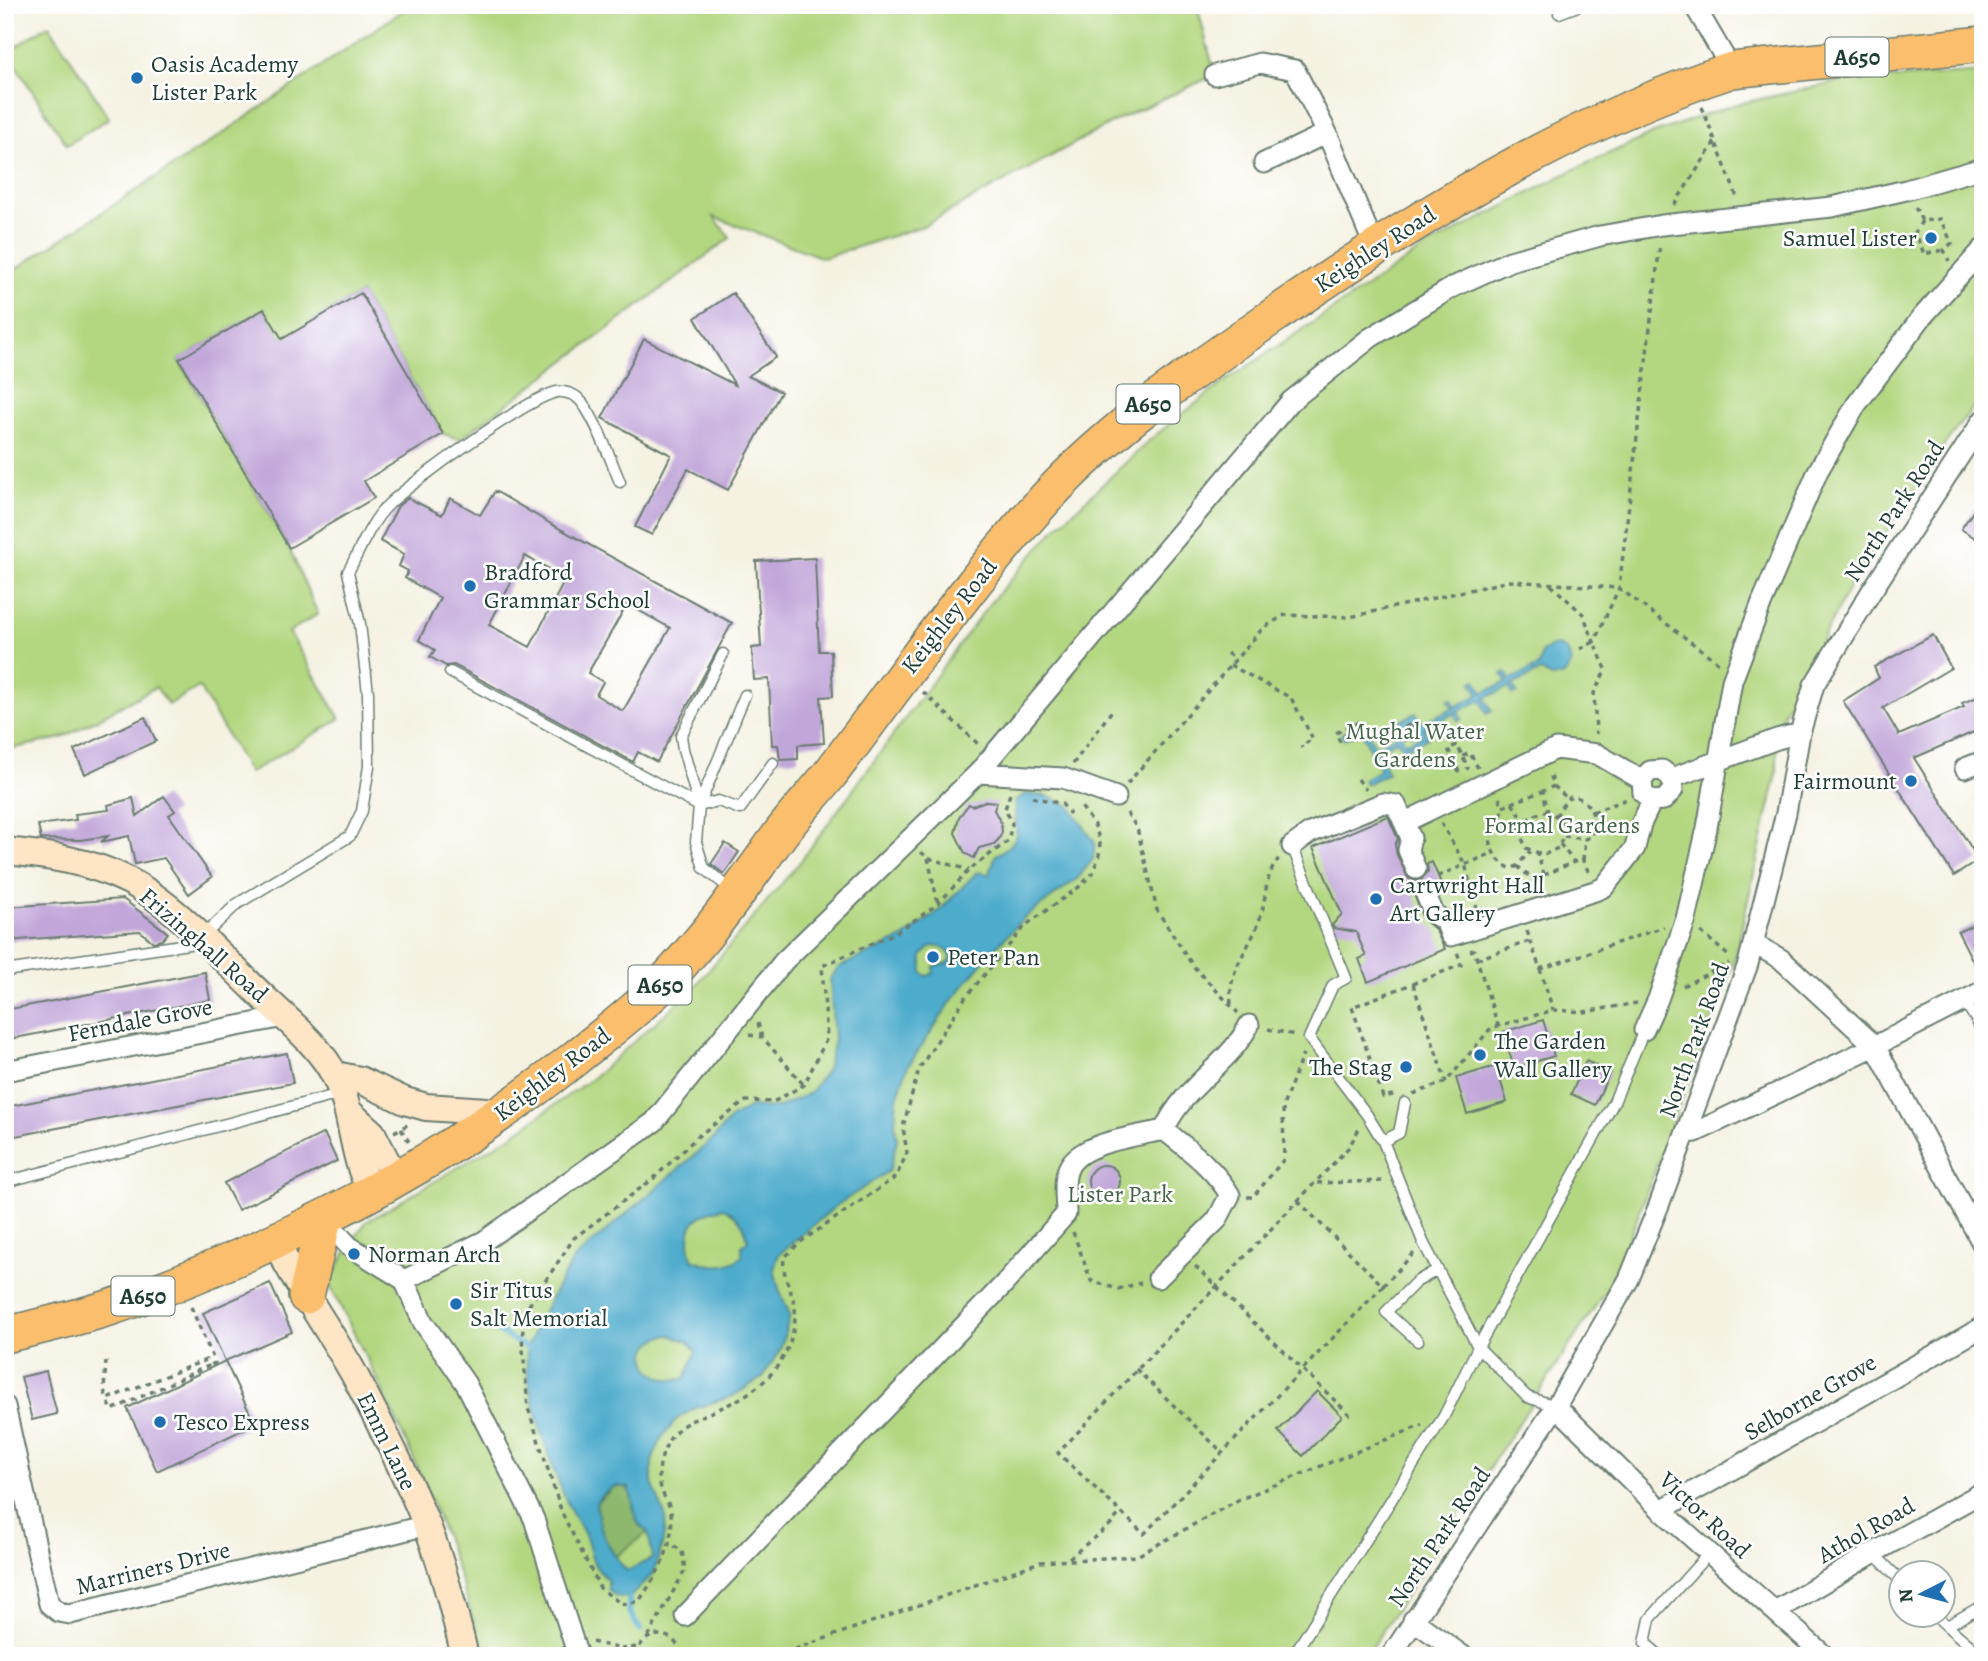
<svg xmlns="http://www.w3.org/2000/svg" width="1988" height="1661" font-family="Alegreya,serif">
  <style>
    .green { fill: #b3d780; stroke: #698a5a; stroke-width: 2 }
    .forest { fill: #8eb86e; stroke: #567a51; stroke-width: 2 }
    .water { fill: #4dabcc; stroke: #367480; stroke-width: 2; fill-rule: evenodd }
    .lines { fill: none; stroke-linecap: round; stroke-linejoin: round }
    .stream { stroke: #4dabcc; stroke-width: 6 }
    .building { fill: #c1a6d9; fill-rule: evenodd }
    .lane-casing { stroke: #6a7c71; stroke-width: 13 }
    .street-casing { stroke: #6a7c71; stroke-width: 23 }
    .secondary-casing { stroke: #6a7c71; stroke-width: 30 }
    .highway-casing { stroke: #6a7c71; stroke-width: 38 }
    .path { stroke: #6a7c71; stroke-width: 3.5; stroke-dasharray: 5 5; stroke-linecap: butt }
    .lane { stroke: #fff; stroke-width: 10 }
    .street { stroke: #fff; stroke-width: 19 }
    .secondary { stroke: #fde5c5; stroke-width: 26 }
    .highway { stroke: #fabe6d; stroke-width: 35 }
    .poi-dot { fill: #1f6fb2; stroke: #fff; stroke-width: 2.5 }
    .labels { text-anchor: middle; stroke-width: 5; stroke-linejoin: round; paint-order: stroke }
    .shield { fill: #fff; stroke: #627771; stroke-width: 2 }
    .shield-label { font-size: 23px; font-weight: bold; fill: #1f3d34 }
    .poi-label { font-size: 24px; fill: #1f3d34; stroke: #fff; text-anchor: start }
    .street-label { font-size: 24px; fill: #1f3d34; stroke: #fff }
    .park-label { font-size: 24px; fill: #446447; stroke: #fff }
  </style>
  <rect width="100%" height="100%" fill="#fff"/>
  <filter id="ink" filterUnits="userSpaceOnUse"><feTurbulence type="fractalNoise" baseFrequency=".0143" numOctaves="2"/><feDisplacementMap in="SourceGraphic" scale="14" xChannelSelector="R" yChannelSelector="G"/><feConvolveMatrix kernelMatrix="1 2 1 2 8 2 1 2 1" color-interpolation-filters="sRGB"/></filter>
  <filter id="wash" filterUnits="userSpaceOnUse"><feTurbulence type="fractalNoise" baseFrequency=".00686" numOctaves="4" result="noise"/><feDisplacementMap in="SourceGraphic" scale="28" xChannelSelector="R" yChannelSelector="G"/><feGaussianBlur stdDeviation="1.57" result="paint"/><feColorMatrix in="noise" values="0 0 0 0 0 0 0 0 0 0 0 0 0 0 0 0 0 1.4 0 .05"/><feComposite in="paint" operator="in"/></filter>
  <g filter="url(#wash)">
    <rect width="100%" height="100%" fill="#f5f2e2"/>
    <!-- green -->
    <path class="green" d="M411,5H1197L1215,75L1117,120L923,226L823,258L714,217L730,238L460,439L443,434L361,293L281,339L264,309L179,360L289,548L318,614L289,632L340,719L249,773L199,687L168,705L156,687L62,738L5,750V276L219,136Z
      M49,25L109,118L67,145L7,52Z
      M1983,72V394L1945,444L1850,586L1777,725V773L1734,961L1615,1276L1366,1656H484C447,1522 393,1407 329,1284L349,1246L366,1222L511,1136L594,1077L692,990L800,862L990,603L1057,527L1152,438L1221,384L1426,247L1573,170L1654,133L1733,105L1838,82Z"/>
    <!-- forest -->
    <path class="forest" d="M615,1486L627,1487L648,1532L615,1557L599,1528L596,1503Z"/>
    <!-- water -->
    <path class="water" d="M1552,646C1564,645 1572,653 1570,666L1564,675L1552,678L1541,671L1512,685L1517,693L1512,695L1509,687L1485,698L1492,711L1487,714L1481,700L1458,711L1462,719L1458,721L1455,713L1424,728L1428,738L1403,750L1398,740L1377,750L1388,773L1366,784L1364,779L1380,770L1361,731L1344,739L1341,734L1363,723L1375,746L1396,736L1391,725L1416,713L1421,723L1453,708L1448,700L1452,698L1455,707L1479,695L1472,682L1476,680L1483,693L1507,682L1502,674L1506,672L1510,680L1539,666L1542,652ZM1414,720L1421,736L1405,743L1398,728Z
      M1025,794L1046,796L1069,805L1095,843L1093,859L1078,878L1023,919L992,951L953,999L907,1068L897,1098L895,1124L897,1139L890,1170L836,1206L779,1254L774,1269L779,1289L790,1315L781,1348L763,1377L733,1396L696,1408L678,1418L662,1437L652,1461V1483L666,1518L663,1541L654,1573L629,1598L615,1596L608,1589V1580C586,1560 595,1556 584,1533C581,1527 576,1521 573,1515C555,1479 523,1389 527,1350C529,1335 564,1274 574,1259L712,1140L730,1119L750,1107L777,1108L810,1093L827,1069L834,1040L830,979L839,967L903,938L939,911L977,872L989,874L996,855C1027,838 1013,829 1015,801ZM932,946C942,947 947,948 952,958L948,963L934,966L933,974L926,976L922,972V956ZM724,1208C738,1216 744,1223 748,1240L742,1246V1257C726,1269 711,1267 692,1259C684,1229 691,1214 724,1208ZM670,1335L689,1342L696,1352L685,1379C640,1386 632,1339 670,1335ZM615,1486L628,1487C637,1503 629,1522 648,1532L653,1558L627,1571C608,1550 599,1530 596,1503L602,1495Z"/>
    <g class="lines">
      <!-- stream -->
      <path class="stream" d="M480,1321L527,1348
        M629,1598V1611L640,1630"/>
    </g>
    <g id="blocks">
      <!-- building -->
      <path class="building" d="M361,293L443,434L364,481L374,498L289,548L179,359L264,309L282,339Z
        M733,293L776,357L748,376L781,392L728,490L688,469L652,535L635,527L671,455L602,418L644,339L735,385L695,318Z
        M495,491L551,524L732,623L657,762L638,752L633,762L454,665L446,666L430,657L435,650L419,640L440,598L405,578L408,571L399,566L404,554L380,541L398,506L408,498L442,515L450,498L480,515ZM525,556L566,578L530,647L489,625ZM627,604L670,628L623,711L596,695L603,682L588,673Z
        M1983,497V543L1961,529Z
        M815,558L819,651H831L833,696L821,697L824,743L798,745V759L780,760L778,745H772L769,679L754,680L752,648L761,647L756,561Z
        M1933,635L1951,668L1883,708L1899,735L1964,707L1962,703L1983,695V728L1914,758L1979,860L1954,876L1843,701L1879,678L1874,667Z
        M145,717L156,741L85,774L74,750Z
        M164,796L175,811L169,815L212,877L189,894L164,858L135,864L129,836L101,842L108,836L80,840L41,839L38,825L76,820L75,814L109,810L108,805L133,798L137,816Z
        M986,801L997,802L994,810L1001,823L1002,832L999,839L994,844L979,848L974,858L965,853L955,833L959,817L969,804L972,806Z
        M1388,816L1398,839L1395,845L1397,855L1408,878L1414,881L1421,880L1428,871L1427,864L1432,862L1438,876L1443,888L1437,890L1433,885L1422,884L1417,887L1414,894L1423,919L1435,929L1445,949L1368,982L1359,959L1366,956L1356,932L1334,928L1332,925L1342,914L1313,848Z
        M725,843L739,852L724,874L711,864Z
        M123,899L168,933L162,940L153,942L140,931L5,941V907Z
        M1983,920V979H1982L1958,932Z
        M205,972L210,1000L5,1040V1010Z
        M1543,1020L1554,1056L1514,1068L1503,1032Z
        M287,1053L293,1083L5,1138V1107Z
        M1586,1061L1610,1072L1595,1105L1571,1094Z
        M1496,1066L1507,1102L1467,1114L1456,1078Z
        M324,1133L337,1161L238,1210L224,1183Z
        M1088 1181a16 16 0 1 1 32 0a16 16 0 1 1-32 0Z
        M270,1283L292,1332L225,1361L203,1313Z
        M225,1361L255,1424L157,1471L127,1408Z
        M46,1371L57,1414L32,1420L21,1377Z
        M1317,1391L1342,1416L1303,1456L1278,1431Z"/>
    </g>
  </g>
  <g filter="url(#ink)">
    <use href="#blocks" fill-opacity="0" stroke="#6a7c71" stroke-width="2"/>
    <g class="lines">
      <defs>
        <path id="lane" d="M1559,13L1580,5
          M450,672L699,806L696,842L704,868L733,891
          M699,806L683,749L681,736L723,654
          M699,806L745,695
          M699,806L718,801L740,809L773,763
          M1292,846L1346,978L1333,985L1309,1038L1367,1115L1383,1141L1423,1242L1478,1347L1527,1397L1556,1406
          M202,937L237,904L350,836L362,811L369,766L368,693L360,624L348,572C360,550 371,521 389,504C412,482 531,396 557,392C561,391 569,393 573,395C590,401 612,464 620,482
          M5,971L202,942
          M1964,1000L1983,1031
          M1383,1141L1399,1133L1405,1103
          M5,1182L340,1094
          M1418,1341L1386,1312L1416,1282L1437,1270
          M1873,1553L1900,1580
          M1936,1616L1947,1626
          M1293,1656L1444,1416L1478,1347L1614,1102L1644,1030
          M1660,1656L1645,1643L1650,1619L1709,1553
          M1982,1656L1947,1626L1983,1605"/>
        <path id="street" d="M1694,5L1732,70
          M1215,75L1260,63L1295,70L1327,133L1375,248
          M1264,163L1327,133
          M1965,768L1983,761
          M978,773L1291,401L1370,338L1453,287L1510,261L1600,236L1662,225L1832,207L1906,190L1983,168
          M1672,778L1662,770L1650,771L1642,780L1643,793L1652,801L1664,800L1673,790L1672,778L1777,739L1800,733
          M1405,822L1556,749L1597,754L1642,780
          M1292,846L1310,833L1383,803L1396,805L1411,838L1408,850L1416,869
          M1426,895L1434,914L1445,921L1451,936L1598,890L1604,887L1635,848L1641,824L1652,801
          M1754,944L1781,959L1875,1046L1983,1245
          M1644,1030L1658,999L1686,919L1707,828L1732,681L1762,602L1818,471L1856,405L1922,317L1983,249
          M5,1071L284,1017
          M1686,1133L1696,1132L1875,1046L1983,991
          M324,1219L349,1246L404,1280L484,1241L654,1122L784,961L978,773L1063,778L1116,797
          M1158,1278L1217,1220L1230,1195C1214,1168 1189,1150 1164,1130
          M404,1280L423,1322L466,1384L534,1519L578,1656
          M5,1406L49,1604L59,1612L70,1614L427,1525
          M1556,1406L1661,1510L1825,1656
          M1661,1510L1983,1327
          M1775,1611L1873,1553L1983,1492
          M685,1616L1004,1284L1066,1214C1066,1199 1062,1178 1070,1165C1084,1142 1138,1136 1164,1130C1185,1084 1228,1066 1249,1025
          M1413,1620L1463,1656
          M1391,1656L1556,1406L1629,1279L1659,1205L1748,964L1786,813L1800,733L1814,685L1871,592L1983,420"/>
        <path id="secondary" d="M5,851C48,855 90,861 129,881C175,905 223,959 261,995C287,1020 320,1045 336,1078C350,1106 351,1135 360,1165C363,1175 368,1185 372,1194
          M335,1075L360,1080L405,1101L426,1107L502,1112
          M350,1113L372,1133L396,1180
          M275,1241C298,1287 329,1329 354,1374C380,1423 405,1472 426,1523C443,1566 454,1611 465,1656"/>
        <path id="highway" d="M306,1296L324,1219
          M5,1335C41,1326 77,1318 112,1307C161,1291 208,1271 255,1250C369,1199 476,1137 574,1059C597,1040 620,1023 642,1003C664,985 683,961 702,939C730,906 755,868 781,833C796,813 814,794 830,774C901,681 967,584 1047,497C1112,427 1191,373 1269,319C1413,220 1565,124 1732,70L1983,44"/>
      </defs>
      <!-- lane casing -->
      <use href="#lane" class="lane-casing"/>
      <!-- street casing -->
      <use href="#street" class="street-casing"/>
      <!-- secondary casing -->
      <use href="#secondary" class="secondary-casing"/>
      <!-- highway casing -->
      <use href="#highway" class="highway-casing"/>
      <!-- path -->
      <path class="path" d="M1702,107L1737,197
        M1674,205L1715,142
        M1915,207L1922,221L1940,219L1952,243L1944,250L1949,261
        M1922,221L1915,232L1924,254L1944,250
        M1551,585L1583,614L1594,642L1619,588L1660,244
        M1580,649L1594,642L1606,669L1594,693L1596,734
        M1227,653L1235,660
        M1230,665L1291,698L1313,739L1301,746L1302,748
        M923,692L978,744
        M1412,724L1417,734L1406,740L1401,729Z
        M1362,737L1370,733
        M1412,737L1416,745
        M1340,742L1336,733L1363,720
        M1463,756L1470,753L1478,768
        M1073,764L1113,709
        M1376,765L1384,761
        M1459,772L1448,749L1457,745L1468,768L1466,769
        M1358,779L1366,790
        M1127,784L1263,628L1285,615L1350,617L1509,581L1619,588L1719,663
        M1554,786L1568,799
        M1010,794L1005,809L1012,823L1008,841L969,870L938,904L918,918L895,933L822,966L827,1038L804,1085L773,1102L746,1101L698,1136L653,1179L574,1238L526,1310L522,1337L528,1408L562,1513L600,1588L620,1603L627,1604L639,1601C657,1575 675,1547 671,1513C670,1504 663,1497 661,1488C656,1473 661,1456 668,1442C677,1424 698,1418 716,1410C757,1393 790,1367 795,1319C798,1296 781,1281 784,1258L799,1243L896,1177L907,1153L903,1127L919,1069L965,998L1026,925L1079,887L1093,873L1099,856L1100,842L1095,826L1080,805
        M1032,797L1062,804L1070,814
        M1499,798L1503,807L1512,803L1524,821L1520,833L1526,848L1544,855L1558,848L1565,833L1559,817L1543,811L1524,821
        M1512,803L1543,791
        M1593,812L1627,799
        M1127,813L1137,828L1157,910L1193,966L1238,1013
        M1548,813L1543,791L1554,786L1550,773
        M1556,816C1560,810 1565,799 1571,797C1575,796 1579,798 1582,800C1595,809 1596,823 1591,837L1585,839L1564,836
        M1441,823L1465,864L1477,909
        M1500,825L1503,807
        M1521,829L1500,825C1481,838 1494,862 1512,869L1517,866L1530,851
        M1560,844L1574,862L1583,860L1589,873
        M921,852L928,858L969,870
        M928,858L938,904
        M1583,860L1585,839
        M1517,866L1534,880L1538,891
        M1544,875L1574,862
        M1438,876L1493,853
        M1535,879L1544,875L1537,853
        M1527,931L1540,969L1664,927
        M1701,932L1730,957
        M1470,951L1474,950L1498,1026
        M1477,959L1531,941
        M1540,969L1553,1010
        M1413,984L1446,1082
        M1683,986L1729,963
        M1231,1004C1227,967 1252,948 1261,915C1268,891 1263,880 1279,858
        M758,1023L762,1037
        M1268,1029L1295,1035
        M749,1035L762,1037L804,1085
        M1413,1094L1446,1082L1491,1028L1554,1010L1584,1012L1637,1003
        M1393,1095L1383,1097L1352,1007L1461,965L1457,951
        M401,1129L409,1142
        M394,1132L409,1124
        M1317,1183L1386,1181
        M1247,1197H1253L1284,1159L1283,1106L1303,1054
        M1298,1201L1383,1286L1144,1534L1058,1453L1349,1147L1360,1127
        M1073,1232L1091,1281L1118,1289L1141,1283
        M1195,1266L1349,1414L1353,1410
        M1383,1286L1415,1252
        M191,1307L215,1363L208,1366
        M106,1361L104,1390L107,1399L206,1360L208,1366L112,1410L107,1399
        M1136,1369L1221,1451
        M1069,1558L1111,1524L1120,1513
        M648,1637L685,1570L682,1551L668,1542
        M592,1642L621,1649L638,1647
        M636,1656C642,1628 676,1628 682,1656
        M776,1656L1040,1562L1137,1556L1238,1500L1422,1425"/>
      <!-- lane -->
      <use href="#lane" class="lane"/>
      <!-- street -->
      <use href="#street" class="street"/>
      <!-- secondary -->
      <use href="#secondary" class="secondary"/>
      <!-- highway -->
      <use href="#highway" class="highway"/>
    </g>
  </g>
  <!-- markers -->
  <g class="poi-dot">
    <circle cx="137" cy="78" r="7"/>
    <circle cx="1931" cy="238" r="7"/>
    <circle cx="470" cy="586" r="7"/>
    <circle cx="1911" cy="781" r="7"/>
    <circle cx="1376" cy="899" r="7"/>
    <circle cx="933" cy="957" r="7"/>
    <circle cx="1480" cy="1055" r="7"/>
    <circle cx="1406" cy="1067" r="7"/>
    <circle cx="354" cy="1254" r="7"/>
    <circle cx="456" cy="1304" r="7"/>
    <circle cx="160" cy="1422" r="7"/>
  </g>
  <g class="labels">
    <!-- shield labels -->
    <g class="shield">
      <rect x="1825.5" y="37.5" width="63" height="39" rx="5"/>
      <rect x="1116.5" y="384.5" width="63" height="39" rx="5"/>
      <rect x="628.5" y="965.5" width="63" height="39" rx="5"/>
      <rect x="111.5" y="1276.5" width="63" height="39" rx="5"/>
    </g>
    <g class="shield-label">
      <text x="1857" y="65">A650</text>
      <text x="1148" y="412">A650</text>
      <text x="660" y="993">A650</text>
      <text x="143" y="1304">A650</text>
    </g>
    <!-- poi labels -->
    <g class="poi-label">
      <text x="151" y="72">Oasis Academy<tspan x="151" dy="28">Lister Park</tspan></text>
      <text x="1917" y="246" text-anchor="end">Samuel Lister</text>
      <text x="484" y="580">Bradford<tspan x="484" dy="28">Grammar School</tspan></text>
      <text x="1897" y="789" text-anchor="end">Fairmount</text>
      <text x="1390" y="893">Cartwright Hall<tspan x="1390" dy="28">Art Gallery</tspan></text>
      <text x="947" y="965">Peter Pan</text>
      <text x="1494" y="1049">The Garden<tspan x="1494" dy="28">Wall Gallery</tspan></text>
      <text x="1392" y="1075" text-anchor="end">The Stag</text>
      <text x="368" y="1262">Norman Arch</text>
      <text x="470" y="1298">Sir Titus<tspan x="470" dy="28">Salt Memorial</tspan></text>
      <text x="174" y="1430">Tesco Express</text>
    </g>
    <!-- street labels -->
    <g class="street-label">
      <text transform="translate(1375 249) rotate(-33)" y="8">Keighley Road</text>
      <text transform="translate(1894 511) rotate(-57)" y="8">North Park Road</text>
      <text transform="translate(949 616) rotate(-52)" y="8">Keighley Road</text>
      <text transform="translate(204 945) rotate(41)" y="8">Frizinghall Road</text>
      <text transform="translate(140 1020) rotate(-11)" y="8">Ferndale Grove</text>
      <text transform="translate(1694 1040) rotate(-70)" y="8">North Park Road</text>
      <text transform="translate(552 1074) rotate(-37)" y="8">Keighley Road</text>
      <text transform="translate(1810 1397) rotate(-30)" y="8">Selborne Grove</text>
      <text transform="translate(387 1441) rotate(64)" y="8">Emm Lane</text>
      <text transform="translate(1705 1515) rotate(43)" y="8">Victor Road</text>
      <text transform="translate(1866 1530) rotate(-30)" y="8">Athol Road</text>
      <text transform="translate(1439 1537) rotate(-56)" y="8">North Park Road</text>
      <text transform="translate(153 1568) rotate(-14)" y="8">Marriners Drive</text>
    </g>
    <!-- park labels -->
    <g class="park-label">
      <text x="1415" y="739">Mughal Water<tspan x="1415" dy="28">Gardens</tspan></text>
      <text x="1562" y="833">Formal Gardens</text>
      <text x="1120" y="1202">Lister Park</text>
    </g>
  </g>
  <!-- margin -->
  <rect width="1988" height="1661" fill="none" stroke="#fff" stroke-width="28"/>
  <!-- north arrow -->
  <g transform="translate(1922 1594) rotate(264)"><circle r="33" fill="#ffffff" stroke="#a5b1ae" stroke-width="2"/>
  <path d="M0-5L12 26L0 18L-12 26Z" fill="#1f6fb2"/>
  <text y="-10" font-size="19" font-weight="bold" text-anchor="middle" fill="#1f3d34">N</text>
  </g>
</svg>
